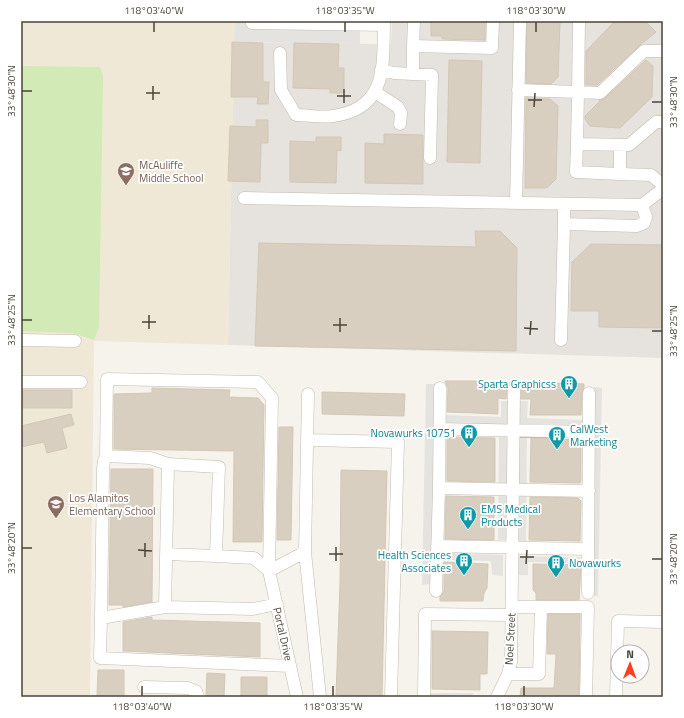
<svg xmlns="http://www.w3.org/2000/svg" width="684" height="718" font-family="'Titillium Web',sans-serif">
  <style>
    .industrial { fill: #e6e2dd }
    .education { fill: #efe8d6 }
    .green { fill: #d2eab5 }
    .parking { fill: #e5e3e0 }
    .building { fill: #d8cfc1; stroke: #d3c7b4 }
    .lines { fill: none; stroke-linecap: round; stroke-linejoin: round }
    .minor-casing { stroke: #c2bbae; stroke-width: 13 }
    .minor { stroke: #fff; stroke-width: 12 }
    .ticks { fill: none; stroke: #4b4439; stroke-width: 1.5 }
    .labels { text-anchor: middle; stroke-width: 3.5; stroke-linejoin: round; paint-order: stroke }
    .education-label { font-size: 11px; fill: #785e54; stroke: #fff; text-anchor: start }
    .culture-label { font-size: 11px; fill: #0d838f; stroke: #fff; text-anchor: end }
    .street-label { font-size: 11px; fill: #4b4439; stroke: #fff }
    .neatline { fill: none; stroke: #4b4439; stroke-width: 1.5 }
    .ticks-label { font-size: 10px; text-anchor: middle; fill: #4b4439 }
  </style>
  <rect width="100%" height="100%" fill="#f6f3ec"/>
  <!-- industrial -->
  <path class="industrial" d="M392,21H663V358L228,345L234,42L370,44H391Z"/>
  <!-- education -->
  <path class="education" d="M21,21H235L228,345L94,341L90,697H21Z"/>
  <!-- green -->
  <path class="green" d="M21,66L100,67L103,76L99,327L94,340L73,333L21,331Z"/>
  <!-- parking -->
  <path class="parking" d="M235,21H360V44L234,42Z
    M426,384H437L431,584L422,585Z
    M594,387L602,388L598,596H591Z
    M501,401H528L527,418L584,420V427L445,423V415L501,417Z
    M499,436L527,437L526,541L498,540Z
    M451,553L503,555V576L492,575L491,561L451,560Z
    M519,556L580,557L579,563L528,562V575H519Z
    M429,693H473L472,697H428Z"/>
  <!-- building -->
  <path class="building" d="M431,21H485V40L442,39V36H431Z
    M527,21H560L558,77L551,84L526,83Z
    M615,21L646,22L656,32L639,46L597,85H586V51Z
    M232,42L263,43V82H269L268,104H257L258,97H231Z
    M294,43L339,44L338,68H344V93H330V89L293,88Z
    M449,60L482,61L480,163L447,162Z
    M646,60L653,66L652,97L620,128L590,126L585,119V116L600,101L599,100L605,98Z
    M526,98L550,99L558,106L556,179L547,188H525Z
    M256,120H268V143H261L260,182L228,181L230,126L256,127Z
    M384,134L423,135V184L365,183V143L384,144Z
    M316,137H341V151L337,150L336,183L290,182V141L316,142Z
    M475,231H500L517,248L516,351L255,346L259,243L476,247Z
    M591,244L663,245V328L599,327V311H571L572,262Z
    M445,381H475L513,383L507,387L506,399L498,398V414L475,413L447,412L448,388Z
    M521,382L584,384V388L582,393L581,415H530L531,399H521V387L516,383Z
    M152,388L230,390L229,397L258,398L264,405L262,542H233L234,451L114,449V394L152,393Z
    M21,390H72V408H21Z
    M322,392L405,394L404,416L322,414Z
    M71,414L74,425L62,428L67,448L47,453L44,442L21,447V426Z
    M279,427H293L291,540H277Z
    M447,437L495,438V482L447,481Z
    M531,438L581,440V482L580,483L530,482Z
    M111,469H153L152,602L123,607V605H109Z
    M341,470L387,471L382,697L336,695L340,584Z
    M446,496L494,497V540L445,539Z
    M530,497L578,498L581,501L580,541L529,540Z
    M444,562L488,564L487,588L484,593L483,601H440V597L444,591Z
    M533,564L581,565L579,600H536V593L533,590Z
    M548,614H580L579,697H520L521,688H554L556,654H547Z
    M152,617V620L260,623V657L123,651V622Z
    M432,631L488,632L487,674H480V690L432,689Z
    M98,670H124V697H97Z
    M207,673L225,674L224,697H206Z
    M241,677H267V697H241Z"/>
  <g class="lines">
    <defs>
      <path id="minor" d="M252,21V23L384,25
        M414,21L413,46L492,48L493,21
        M579,21L578,92L600,93L644,51H663
        M280,53L281,90L296,115C309,115 320,118 333,116C388,109 383,64 384,21
        M381,70L394,73L432,75L430,158
        M413,74V46
        M518,90L578,92L577,144L629,145L656,122H663
        M375,92L398,107L401,113L400,124
        M577,144L576,172L620,174V145
        M620,174L651,175L663,185
        M244,198L642,205L663,189
        M516,203L520,21
        M564,204V224L637,226L644,223L646,217L642,205
        M21,340L75,341
        M561,340L564,224
        M21,382H81
        M440,429L589,432
        M308,440L398,442L391,697
        M168,464L150,458L106,456L107,379L258,382L272,398L269,571L297,697
        M439,488L589,491
        M437,546L588,549
        M305,552L320,697
        M166,554L216,556
        M269,571L254,558L216,556L219,467L168,464L165,607L253,609L277,604
        M269,571L305,552L308,394
        M436,591L439,488L440,388
        M588,593L589,393
        M165,607L101,618L100,658L290,666
        M512,607H588L586,697
        M101,618L103,469L104,461L106,456
        M508,674H539L541,607
        M144,687L188,688L196,691L198,697
        M424,697L425,614L511,615
        M497,697L508,674L511,662L514,390
        M616,697L618,621L663,622"/>
    </defs>
    <!-- minor casing -->
    <use href="#minor" class="minor-casing"/>
    <!-- minor -->
    <use href="#minor" class="minor"/>
  </g>
  <!-- ticks -->
  <path class="ticks" d="M154,32V22M345,32V22M536,32V22M22,91H32M146,93H160M337,96H351M153,100V86M528,100H542M652,102H662M344,103V89M534,107L535,93M22,320H32M142,322H156M333,325H347M524,328L538,329M149,329V315M652,331H662M340,332V318M530,335L531,321M22,548H32M138,550L152,551M329,554H343M145,557V543M520,557H534M652,559H662M336,561V547M526,564L527,550M142,696V686M333,696V686M524,696V686"/>
  <!-- icons -->
  <defs>
    <symbol id="school-pin" viewBox="-11 -11 22 30"><path d="M0 17L-7.5 6A9.5 9.5 0 1 1 7.5 6Z" fill="#8d6e63" stroke="#fff"/><path d="M0-5L7-2L0 1L-7-2ZM-4 1L0 2.5L4 1V4Q0 6-4 4Z" fill="#fff"/></symbol>
    <symbol id="building-pin" viewBox="-11 -11 22 30"><path d="M0 17L-7.5 6A9.5 9.5 0 1 1 7.5 6Z" fill="#0f9aa8" stroke="#fff"/><path d="M-4-6H4V6H1V3H-1V6H-4ZM-2.5-4.3h1.7v1.8h-1.7ZM.8-4.3h1.7v1.8H.8ZM-2.5-1h1.7V.8h-1.7ZM.8-1h1.7V.8H.8Z" fill="#fff"/></symbol>
  </defs>
  <g fill-rule="evenodd">
    <use href="#school-pin" x="116" y="161" width="20" height="27"/>
    <use href="#building-pin" x="559" y="374" width="20" height="27"/>
    <use href="#building-pin" x="459" y="423" width="20" height="27"/>
    <use href="#building-pin" x="547" y="425" width="20" height="27"/>
    <use href="#school-pin" x="46" y="494" width="20" height="27"/>
    <use href="#building-pin" x="458" y="505" width="20" height="27"/>
    <use href="#building-pin" x="454" y="551" width="20" height="27"/>
    <use href="#building-pin" x="546" y="553" width="20" height="27"/>
  </g>
  <g class="labels">
    <!-- education labels -->
    <g class="education-label">
      <text x="139" y="169">McAuliffe<tspan x="139" dy="13">Middle School</tspan></text>
      <text x="69" y="502">Los Alamitos<tspan x="69" dy="13">Elementary School</tspan></text>
    </g>
    <!-- culture labels -->
    <g class="culture-label">
      <text x="556" y="388">Sparta Graphicss</text>
      <text x="570" y="433" text-anchor="start">CalWest<tspan x="570" dy="13">Marketing</tspan></text>
      <text x="456" y="437">Novawurks 10751</text>
      <text x="481" y="513" text-anchor="start">EMS Medical<tspan x="481" dy="13">Products</tspan></text>
      <text x="451" y="559">Health Sciences<tspan x="451" dy="13">Associates</tspan></text>
      <text x="569" y="567" text-anchor="start">Novawurks</text>
    </g>
    <!-- street labels -->
    <g class="street-label">
      <text transform="translate(283 634) rotate(77)" y="4">Portal Drive</text>
      <text transform="translate(510 639) rotate(-87)" y="4">Noel Street</text>
    </g>
  </g>
  <!-- border -->
  <rect width="684" height="718" fill="none" stroke="#ffffff" stroke-width="44"/>
  <!-- north arrow -->
  <g transform="translate(630 664) rotate(1)"><circle r="19" fill="#ffffff" stroke="#b7b4b0"/>
  <path d="M0-3L7 15L0 10L-7 15Z" fill="#fc3f1d"/>
  <text y="-6" font-size="11" font-weight="bold" text-anchor="middle" fill="#4b4439">N</text>
  </g>
  <rect x="22" y="22" width="640" height="674" class="neatline"/>
  <g class="ticks-label">
    <text x="154" y="14">118°03'40"W</text>
    <text x="345" y="14">118°03'35"W</text>
    <text x="536" y="14">118°03'30"W</text>
    <text transform="translate(11 91) rotate(-90)" y="4">33°48'30"N</text>
    <text transform="translate(673 102) rotate(-90)" y="4">33°48'30"N</text>
    <text transform="translate(11 320) rotate(-90)" y="4">33°48'25"N</text>
    <text transform="translate(673 331) rotate(-90)" y="4">33°48'25"N</text>
    <text transform="translate(11 548) rotate(-90)" y="4">33°48'20"N</text>
    <text transform="translate(673 559) rotate(-90)" y="4">33°48'20"N</text>
    <text x="142" y="710">118°03'40"W</text>
    <text x="333" y="710">118°03'35"W</text>
    <text x="524" y="710">118°03'30"W</text>
  </g>
</svg>
